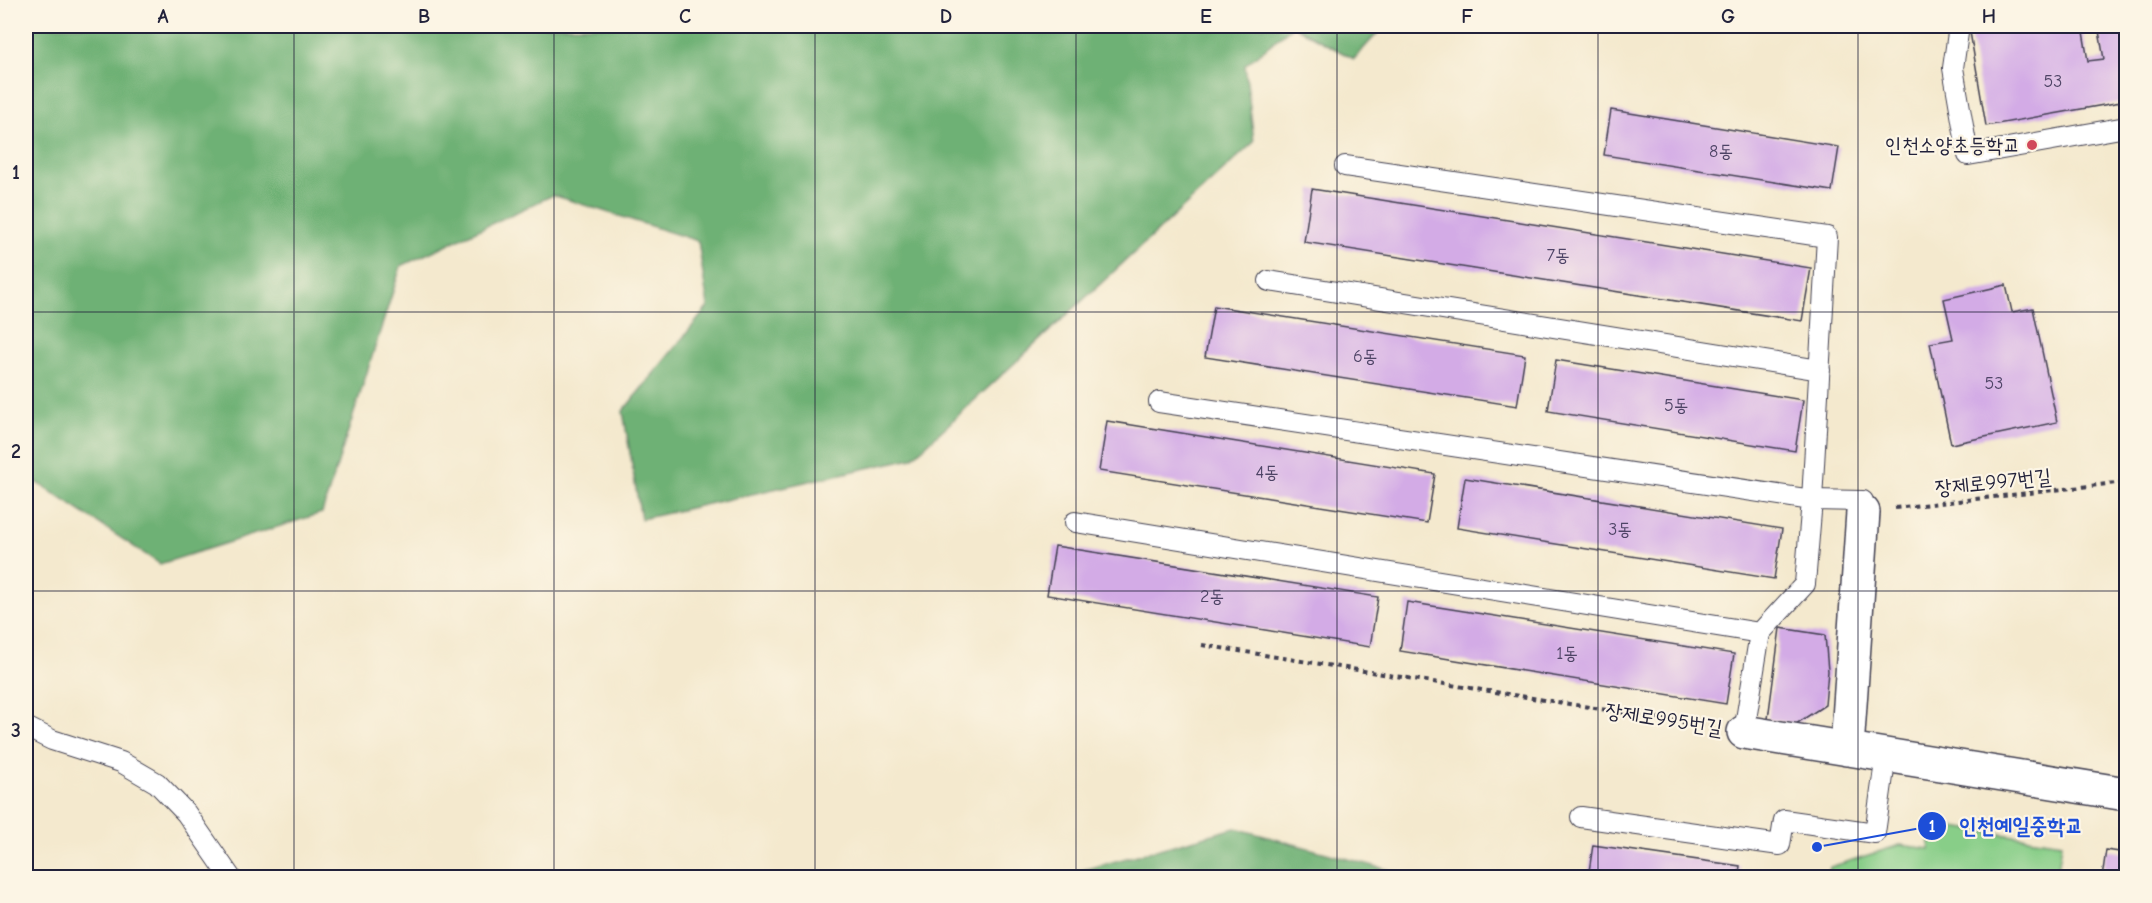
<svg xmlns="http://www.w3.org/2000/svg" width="2152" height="903" font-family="'Comic Neue','Poor Story',sans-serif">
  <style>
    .green { fill: #88ce88; stroke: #557862; stroke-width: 1.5 }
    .forest { fill: #6eb174; stroke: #486a58; stroke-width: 1.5 }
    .building { fill: #d3abe6 }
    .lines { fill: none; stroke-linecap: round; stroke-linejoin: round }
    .lane-casing { stroke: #424051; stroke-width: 22 }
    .street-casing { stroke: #424051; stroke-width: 36 }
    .path { stroke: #424051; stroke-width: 4; stroke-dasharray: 4.5 4.5; stroke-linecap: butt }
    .lane { stroke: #fff; stroke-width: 20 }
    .street { stroke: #fff; stroke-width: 33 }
    .grid { fill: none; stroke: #22223b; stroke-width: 1.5; stroke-opacity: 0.55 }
    .poi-dot { fill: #d1495b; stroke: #fcf5e5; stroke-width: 2 }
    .labels { text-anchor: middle; stroke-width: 4.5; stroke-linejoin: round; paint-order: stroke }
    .number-label { font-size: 18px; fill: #4e4466 }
    .poi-label { font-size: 21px; fill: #22223b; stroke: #fcf5e5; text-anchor: end }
    .street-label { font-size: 21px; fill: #22223b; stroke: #fcf5e5 }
    .leader { fill: none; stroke: #1d4ed8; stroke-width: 2 }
    .callout-dot { fill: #1d4ed8; stroke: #fcf5e5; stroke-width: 2 }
    .mark-label { font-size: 18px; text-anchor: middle; font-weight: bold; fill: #fff }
    .callout-label { font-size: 22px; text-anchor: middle; font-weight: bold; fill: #1d4ed8; stroke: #fcf5e5; stroke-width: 4.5; stroke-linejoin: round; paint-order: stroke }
    .neatline { fill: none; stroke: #22223b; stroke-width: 2 }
    .grid-label { font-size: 20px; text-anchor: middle; font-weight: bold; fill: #22223b }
  </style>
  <rect width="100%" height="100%" fill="#fcf5e5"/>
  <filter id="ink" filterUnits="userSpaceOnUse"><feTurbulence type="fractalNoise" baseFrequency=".0167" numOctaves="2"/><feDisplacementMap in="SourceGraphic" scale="12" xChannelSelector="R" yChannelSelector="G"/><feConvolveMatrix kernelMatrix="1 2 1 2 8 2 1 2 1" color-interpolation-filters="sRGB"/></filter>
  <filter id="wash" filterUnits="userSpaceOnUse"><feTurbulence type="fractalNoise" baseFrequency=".008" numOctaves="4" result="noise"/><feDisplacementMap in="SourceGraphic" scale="24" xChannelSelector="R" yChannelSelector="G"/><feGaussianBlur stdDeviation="1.35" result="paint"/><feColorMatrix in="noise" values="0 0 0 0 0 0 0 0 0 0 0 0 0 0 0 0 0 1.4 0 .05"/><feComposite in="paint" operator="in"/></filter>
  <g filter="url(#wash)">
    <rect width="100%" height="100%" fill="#f4e9ce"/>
    <!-- green -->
    <path class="green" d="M1933,824L2062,843L2057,877H1828L1830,867L1900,845L1929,849Z"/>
    <!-- forest -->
    <path class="forest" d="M26,26H1384L1354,59L1293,26L1245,65L1254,142L912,458L641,519L623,411L708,307L698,241L553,195L401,266L322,513L160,564L26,475Z
      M1235,828L1407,875L1409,877H1058Z"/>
    <g id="blocks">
      <!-- building -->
      <path class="building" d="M1969,26H2082L2088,61L2104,59L2099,31L2126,26V101L1986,126Z
        M1611,110L1839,147L1832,191L1604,155Z
        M1312,189L1811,268L1802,321L1304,242Z
        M2006,285L2012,312L2033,308L2057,422L1951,444L1930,343L1953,339L1944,299Z
        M1214,306L1525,355L1517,406L1205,357Z
        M1556,360L1803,400L1795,451L1548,411Z
        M1107,421L1435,474L1427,523L1099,471Z
        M1465,478L1782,529L1774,579L1457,528Z
        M1055,546L1378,597L1370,647L1047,595Z
        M1407,602L1734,654L1726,704L1400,651Z
        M1780,628L1825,635L1828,671L1825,705L1796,724L1768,719Z
        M1593,845L1740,866L1739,874L1755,878H1588Z
        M2106,850L2126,853V878H2102Z"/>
    </g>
  </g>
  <g filter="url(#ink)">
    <use href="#blocks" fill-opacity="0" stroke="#424051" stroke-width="1.5"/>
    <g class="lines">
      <defs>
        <path id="lane" d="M1959,26L1953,68L1968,155L2126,127
          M1345,166L1827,237L1812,500L1805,584L1760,633L1744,732
          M1269,281L1820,370
          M1159,402L1812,500L1863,501V512
          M1075,522L1760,633
          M26,727L52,740L121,762L157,783L186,813L231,878
          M1581,817L1780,845L1784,820L1875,833L1886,755"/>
        <path id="street" d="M1744,732L2126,794
          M1847,749L1863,512"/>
      </defs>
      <!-- lane casing -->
      <use href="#lane" class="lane-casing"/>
      <!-- street casing -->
      <use href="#street" class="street-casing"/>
      <!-- path -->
      <path class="path" d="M1895,508L2126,482
        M1202,645L1713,727"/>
      <!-- lane -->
      <use href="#lane" class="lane"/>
      <!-- street -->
      <use href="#street" class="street"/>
    </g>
  </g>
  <!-- grid -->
  <path class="grid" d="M294,26V878M554,26V878M815,26V878M1076,26V878M1337,26V878M1598,26V878M1858,26V878M26,312H2126M26,591H2126"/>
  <!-- markers -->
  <circle class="poi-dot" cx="2032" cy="145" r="6"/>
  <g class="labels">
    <!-- number labels -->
    <g class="number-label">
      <text x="2053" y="87">53</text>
      <text x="1721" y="157">8동</text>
      <text x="1558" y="261">7동</text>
      <text x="1365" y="362">6동</text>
      <text x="1994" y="389">53</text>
      <text x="1676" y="411">5동</text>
      <text x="1267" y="478">4동</text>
      <text x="1620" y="535">3동</text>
      <text x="1212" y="602">2동</text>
      <text x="1567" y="659">1동</text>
    </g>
    <!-- poi labels -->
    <g class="poi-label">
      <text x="2020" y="152">인천소양초등학교</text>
    </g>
    <!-- street labels -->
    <g class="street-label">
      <text transform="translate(1993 482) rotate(-6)" y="7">장제로997번길</text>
      <text transform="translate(1664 719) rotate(9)" y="7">장제로995번길</text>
    </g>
  </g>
  <!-- callouts -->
  <path class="leader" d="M1817 847L1932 826"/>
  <g class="callout-dot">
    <circle cx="1817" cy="847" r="6"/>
    <circle cx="1932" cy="826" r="15"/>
  </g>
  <g class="mark-label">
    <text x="1932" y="832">1</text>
  </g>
  <g class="callout-label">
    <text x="2021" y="833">인천예일중학교</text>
  </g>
  <!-- margin -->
  <rect width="2152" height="903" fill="none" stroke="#fcf5e5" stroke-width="66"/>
  <rect x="33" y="33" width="2086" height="837" class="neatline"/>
  <g class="grid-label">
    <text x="163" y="23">A</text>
    <text x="424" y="23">B</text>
    <text x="685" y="23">C</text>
    <text x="946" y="23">D</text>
    <text x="1206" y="23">E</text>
    <text x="1467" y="23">F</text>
    <text x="1728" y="23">G</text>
    <text x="1989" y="23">H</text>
    <text x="16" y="179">1</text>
    <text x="16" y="458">2</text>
    <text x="16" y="737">3</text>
  </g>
</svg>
